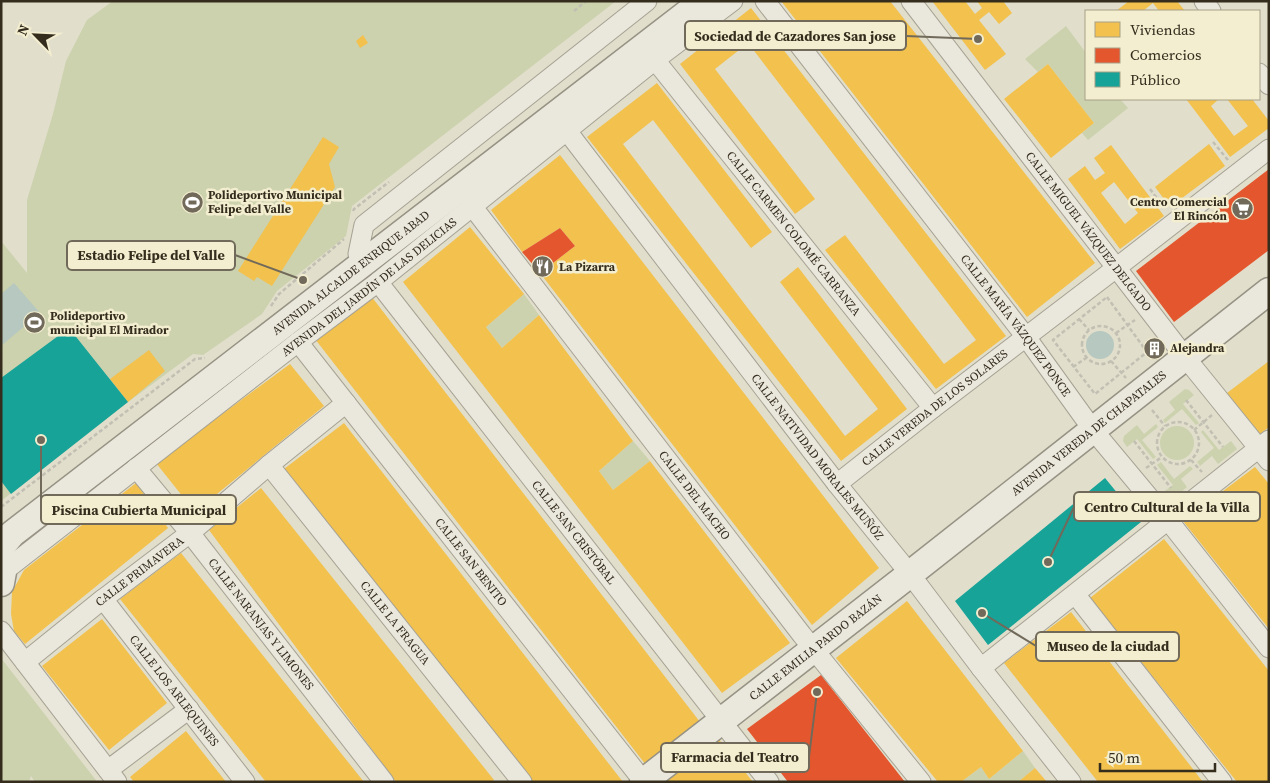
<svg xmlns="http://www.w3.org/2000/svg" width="1270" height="783" font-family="'Source Serif 4',serif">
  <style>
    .green { fill: #ccd2ae }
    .water { fill: #b6c8bf }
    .homes { fill: #f2c14e; fill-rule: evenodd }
    .shops { fill: #e4572e }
    .public { fill: #17a398 }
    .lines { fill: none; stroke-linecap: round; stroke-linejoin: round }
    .street-casing { stroke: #a6a294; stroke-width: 21 }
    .secondary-casing { stroke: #969284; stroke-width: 29 }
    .path { stroke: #c2bfb3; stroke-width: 2.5; stroke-dasharray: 4 2.5; stroke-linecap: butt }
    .street { stroke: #eae7dc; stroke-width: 19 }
    .secondary { stroke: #eae7dc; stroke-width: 26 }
    .labels { text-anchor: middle; stroke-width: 5; stroke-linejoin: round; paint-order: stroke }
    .poi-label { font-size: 12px; font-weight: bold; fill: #342c1d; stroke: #f3eed0; text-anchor: start }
    .street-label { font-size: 12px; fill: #342c1d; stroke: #f3eed0 }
    .leader { fill: none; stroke: #716a5a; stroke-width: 2 }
    .callout-dot { fill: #716a5a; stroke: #f3eed0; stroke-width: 2 }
    .callout { fill: #f3eed0; stroke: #716a5a; stroke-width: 2 }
    .callout-label { font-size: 14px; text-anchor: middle; font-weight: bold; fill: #342c1d }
  </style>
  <rect width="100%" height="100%" fill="#e1decb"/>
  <!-- green -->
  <path class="green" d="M113,1H616L352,206L346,236L277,291L262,314L203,355L193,354L128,402L1,501V241L27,273V200L53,114L66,61L87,20Z
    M1066,26L1086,53V99H1120L1128,108L1088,140L1082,133L1094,123L1048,64L1038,72L1025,59Z
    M524,294L539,315L502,348L486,327Z
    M1185,389L1189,390L1194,395L1183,404L1199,423L1196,425L1182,409L1165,423L1163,420L1175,410L1169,402Z
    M1156,424L1158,427L1142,440L1156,457L1153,459L1137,439L1127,447L1123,441L1124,436L1137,425L1144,434Z
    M1160 443a17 17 0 1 1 34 0a17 17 0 1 1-34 0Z
    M1203,430L1219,450L1231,441L1237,449L1218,464L1212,456L1200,466L1197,462L1214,448L1201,432Z
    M633,441L650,461L613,490L599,471Z
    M1161,462L1174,479L1190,466L1193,469L1181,479L1187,487L1173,499L1165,497L1162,493L1173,485L1157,465Z
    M1,658L95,779L97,782H35L31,776L29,782H1Z
    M1023,751L1035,768L1018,782H961L981,767L989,779Z"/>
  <!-- water -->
  <path class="water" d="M14,283L40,313L1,346V294Z
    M1086 345a14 14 0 1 1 28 0a14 14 0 1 1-28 0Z"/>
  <!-- homes -->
  <path class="homes" d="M781,1H890L1095,263L1027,317Z
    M932,1H965L975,14L982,8L977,1H1003L1012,13L999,24L989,12L979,20L1006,54L985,70Z
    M1129,1H1177L1185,11H1159L1153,3L1143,11H1116Z
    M751,8L1006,336L936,389L825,250L845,235L944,364L976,340L748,43L715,69L815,199L795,214L680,64Z
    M363,35L368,43L360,48L356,41Z
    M1048,64L1094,123L1051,158L1004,99Z
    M657,83L772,232L751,248L653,120L623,144L845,436L878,409L780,282L798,267L907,409L841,461L587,137Z
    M1186,99H1219L1211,106L1234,136L1248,126L1227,99H1252L1269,121V128L1230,157Z
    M323,137L339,147L329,164L335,187L272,286L257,277L254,281L238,271Z
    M1209,144L1225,166L1170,207L1155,187Z
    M1111,145L1164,216L1120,249L1068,179L1085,166L1095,180L1105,173L1094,158ZM1114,182L1138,213L1125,224L1101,193Z
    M560,155L879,568L812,625L540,273L575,246L560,228L522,252L491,210Z
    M470,227L524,294L486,327L502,348L539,315L633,441L599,471L613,490L650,461L790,643L722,693L403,282Z
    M371,296L700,722L646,765L315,339Z
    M1155,341L1160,348L1153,355L1147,348Z
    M149,350L165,371L128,402L110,379Z
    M1269,361V427L1260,434L1227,393Z
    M290,364L324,406L195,512L156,463Z
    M344,423L623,782H528L284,469Z
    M1255,467L1269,484V629L1183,521Z
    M136,483L168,528L25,644L14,631L11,614L12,592L24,570Z
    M261,488L494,780L491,782H396L209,530Z
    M1164,539L1269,671V782H1237L1090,598Z
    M181,553L364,782H266L120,599Z
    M907,601L1023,751L989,779L981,767L961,782H938L836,658Z
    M1071,612L1203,782H1098L1004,663Z
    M102,619L167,703L109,750L42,666Z
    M186,731L226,782H134L130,777Z
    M717,737L753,782H664Z
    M1035,768L1047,782H1018Z"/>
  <!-- shops -->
  <path class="shops" d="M1269,169V250L1174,322L1136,271Z
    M560,228L575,246L540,273L522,252Z
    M821,675L905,782H788L747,729Z"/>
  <!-- public -->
  <path class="public" d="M69,328L128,402L11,494L1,481V378Z
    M1105,478L1141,522L988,645L955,601Z"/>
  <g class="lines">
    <defs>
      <g id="street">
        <path id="s1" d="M765,1L1026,337L1093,430L1168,520L1269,648"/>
        <path id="s2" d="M911,1L1185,357L1269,461"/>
        <path d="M1204,1L1211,11"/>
        <path id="s3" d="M655,60L933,408"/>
        <path d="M1259,73L1269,85"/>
        <path id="s4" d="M567,131L837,484L910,574L981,668L1071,782"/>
        <path id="s5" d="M472,206L802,635L921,782"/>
        <path d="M358,254L364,225L647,1"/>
        <path id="s6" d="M378,282L769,782"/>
        <path id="s7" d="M298,342L644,782"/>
        <path id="s8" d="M269,465L522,782"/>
        <path id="s9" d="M136,468L190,533L384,782"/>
        <path id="s10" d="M837,484L933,408L1107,275L1269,149"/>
        <path id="s11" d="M3,572L298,342L378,282L655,60L733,1"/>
        <path d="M1075,594L1222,782"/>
        <path id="s12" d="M103,599L245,782"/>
        <path d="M1,631L117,782"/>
        <path id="s13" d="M25,662L103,599L190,533L269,465L346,403"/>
        <path d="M981,668L1269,440"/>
        <path d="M108,770L189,709"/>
      </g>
      <g id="secondary">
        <path id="s14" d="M1,547L12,534L703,1"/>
        <path d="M1,562L3,572L1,583"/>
        <path id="s15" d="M643,782L910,574L1269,291"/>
      </g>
    </defs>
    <!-- street casing -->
    <use href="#street" class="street-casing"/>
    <!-- secondary casing -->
    <use href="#secondary" class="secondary-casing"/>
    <!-- path -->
    <path class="path" d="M574,11L586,1
      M1213,142L1228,160
      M1150,189L1165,209
      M353,211L354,209L389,182
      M1107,297L1147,352L1095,394L1053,340Z
      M271,306L279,294L344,239
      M1079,319L1089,330
      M1082 345a19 19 0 1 1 38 0a19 19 0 1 1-38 0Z
      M1116,333L1135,320
      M1111,361L1126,378
      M1073,367L1086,358
      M1186,400L1223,447
      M1152,410L1165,426
      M1157 443a21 21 0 1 1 42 0a21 21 0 1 1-42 0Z
      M1194,430L1212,415
      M1134,441L1171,488
      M1191,460L1202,472
      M1146,468L1162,457
      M1,507L195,359L205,358"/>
    <!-- street -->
    <use href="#street" class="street"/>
    <!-- secondary -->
    <use href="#secondary" class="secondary"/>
  </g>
  <!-- icons -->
  <defs>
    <symbol id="stadium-disc" viewBox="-11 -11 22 22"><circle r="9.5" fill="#716a5a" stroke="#f3eed0"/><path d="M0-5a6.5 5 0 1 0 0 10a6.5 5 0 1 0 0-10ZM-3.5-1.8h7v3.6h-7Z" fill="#fff"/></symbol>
    <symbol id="supermarket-disc" viewBox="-11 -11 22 22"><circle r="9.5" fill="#716a5a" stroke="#f3eed0"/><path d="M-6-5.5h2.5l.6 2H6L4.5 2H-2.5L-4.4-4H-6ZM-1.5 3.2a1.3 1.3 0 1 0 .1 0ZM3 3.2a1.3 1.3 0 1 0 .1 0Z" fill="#fff"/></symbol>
    <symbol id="restaurant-disc" viewBox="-11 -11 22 22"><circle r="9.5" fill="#716a5a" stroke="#f3eed0"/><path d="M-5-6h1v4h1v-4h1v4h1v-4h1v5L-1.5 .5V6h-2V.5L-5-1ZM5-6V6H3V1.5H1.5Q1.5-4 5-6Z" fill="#fff"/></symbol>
    <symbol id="building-disc" viewBox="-11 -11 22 22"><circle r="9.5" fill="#716a5a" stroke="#f3eed0"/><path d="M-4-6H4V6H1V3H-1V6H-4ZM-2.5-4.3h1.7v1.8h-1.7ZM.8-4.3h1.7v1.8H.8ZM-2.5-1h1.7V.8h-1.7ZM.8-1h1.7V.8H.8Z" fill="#fff"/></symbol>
  </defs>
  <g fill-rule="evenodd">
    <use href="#stadium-disc" x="180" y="190" width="25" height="25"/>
    <use href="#supermarket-disc" x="1230" y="196" width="25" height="25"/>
    <use href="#restaurant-disc" x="530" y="254" width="25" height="25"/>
    <use href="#stadium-disc" x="22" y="310" width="25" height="25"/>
    <use href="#building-disc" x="1142" y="336" width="25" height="25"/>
  </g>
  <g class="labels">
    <!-- poi labels -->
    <g class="poi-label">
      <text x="208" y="199">Polideportivo Municipal<tspan x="208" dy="14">Felipe del Valle</tspan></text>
      <text x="1227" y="206" text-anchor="end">Centro Comercial<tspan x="1227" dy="14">El Rincón</tspan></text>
      <text x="559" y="271">La Pizarra</text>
      <text x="50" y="320">Polideportivo<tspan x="50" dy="14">municipal El Mirador</tspan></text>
      <text x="1170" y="352">Alejandra</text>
    </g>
    <!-- street labels -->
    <g class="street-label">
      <text dy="4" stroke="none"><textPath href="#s2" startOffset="291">CALLE MIGUEL VÁZQUEZ DELGADO</textPath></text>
      <text dy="4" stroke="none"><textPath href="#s3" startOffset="222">CALLE CARMEN COLOMÉ CARRANZA</textPath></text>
      <text dy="4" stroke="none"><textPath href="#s14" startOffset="445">AVENIDA ALCALDE ENRIQUE ABAD</textPath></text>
      <text dy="4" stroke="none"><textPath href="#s11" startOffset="464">AVENIDA DEL JARDÍN DE LAS DELICIAS</textPath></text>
      <text dy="4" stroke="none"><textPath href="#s1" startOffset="410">CALLE MARÍA VÁZQUEZ PONCE</textPath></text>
      <text dy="4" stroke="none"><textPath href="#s10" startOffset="124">CALLE VEREDA DE LOS SOLARES</textPath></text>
      <text dy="4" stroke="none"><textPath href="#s15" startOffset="566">AVENIDA VEREDA DE CHAPATALES</textPath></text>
      <text dy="4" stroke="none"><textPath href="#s4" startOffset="411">CALLE NATIVIDAD MORALES MUÑÓZ</textPath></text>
      <text dy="4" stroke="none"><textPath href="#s5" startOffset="365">CALLE DEL MACHO</textPath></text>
      <text dy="4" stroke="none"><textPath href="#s6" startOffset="318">CALLE SAN CRISTÓBAL</textPath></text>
      <text dy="4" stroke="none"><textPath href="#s7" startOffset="280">CALLE SAN BENITO</textPath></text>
      <text dy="4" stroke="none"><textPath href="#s13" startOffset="146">CALLE PRIMAVERA</textPath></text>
      <text dy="4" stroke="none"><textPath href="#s8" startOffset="202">CALLE LA FRAGUA</textPath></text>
      <text dy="4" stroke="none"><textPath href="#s9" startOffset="200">CALLE NARANJAS Y LIMONES</textPath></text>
      <text dy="4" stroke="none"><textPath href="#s15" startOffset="219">CALLE EMILIA PARDO BAZÁN</textPath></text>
      <text dy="4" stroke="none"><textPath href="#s12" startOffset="116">CALLE LOS ARLEQUINES</textPath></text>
    </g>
  </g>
  <!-- callouts -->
  <path class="leader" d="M978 39L906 36M303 280L235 255M1048 562L1074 507M41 440L41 510M982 613L1036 646M817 692L809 757"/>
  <g class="callout-dot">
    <circle cx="978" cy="39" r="5"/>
    <circle cx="303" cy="280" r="5"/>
    <circle cx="1048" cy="562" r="5"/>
    <circle cx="41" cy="440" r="5"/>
    <circle cx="982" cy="613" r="5"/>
    <circle cx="817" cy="692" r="5"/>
  </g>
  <g class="callout">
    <rect x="685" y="21" width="221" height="29" rx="5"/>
    <rect x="67" y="241" width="168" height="29" rx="5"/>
    <rect x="1074" y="492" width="186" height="29" rx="5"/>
    <rect x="41" y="495" width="195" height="29" rx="5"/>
    <rect x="1036" y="632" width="143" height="29" rx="5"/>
    <rect x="661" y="743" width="148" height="29" rx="5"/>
  </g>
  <g class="callout-label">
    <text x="795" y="41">Sociedad de Cazadores San jose</text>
    <text x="151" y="260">Estadio Felipe del Valle</text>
    <text x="1167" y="512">Centro Cultural de la Villa</text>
    <text x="139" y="515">Piscina Cubierta Municipal</text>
    <text x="1108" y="651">Museo de la ciudad</text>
    <text x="735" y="762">Farmacia del Teatro</text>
  </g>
  <!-- border -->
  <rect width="1270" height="783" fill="none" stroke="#342c1d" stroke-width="5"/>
  <!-- legend -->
  <rect x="1085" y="10" width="175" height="90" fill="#f3eed0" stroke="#a7a088"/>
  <rect x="1095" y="22" width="25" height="15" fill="#f2c14e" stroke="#a7a088"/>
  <text x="1130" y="35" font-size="15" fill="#342c1d">Viviendas</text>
  <rect x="1095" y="48" width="25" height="15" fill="#e4572e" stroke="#a7a088"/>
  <text x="1130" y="60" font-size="15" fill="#342c1d">Comercios</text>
  <rect x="1095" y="72" width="25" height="15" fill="#17a398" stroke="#a7a088"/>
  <text x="1130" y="85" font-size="15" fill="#342c1d">Público</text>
  <!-- north arrow -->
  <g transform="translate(35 35) rotate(294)" stroke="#f3eed0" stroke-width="4" paint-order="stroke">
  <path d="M0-4L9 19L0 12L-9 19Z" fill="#342c1d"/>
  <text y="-8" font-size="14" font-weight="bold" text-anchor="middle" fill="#342c1d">N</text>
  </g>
  <!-- scale -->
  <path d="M1100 763v8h115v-8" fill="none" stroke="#342c1d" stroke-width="2.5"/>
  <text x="1108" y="763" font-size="15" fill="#342c1d" stroke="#f3eed0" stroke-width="4" paint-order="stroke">50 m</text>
</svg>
